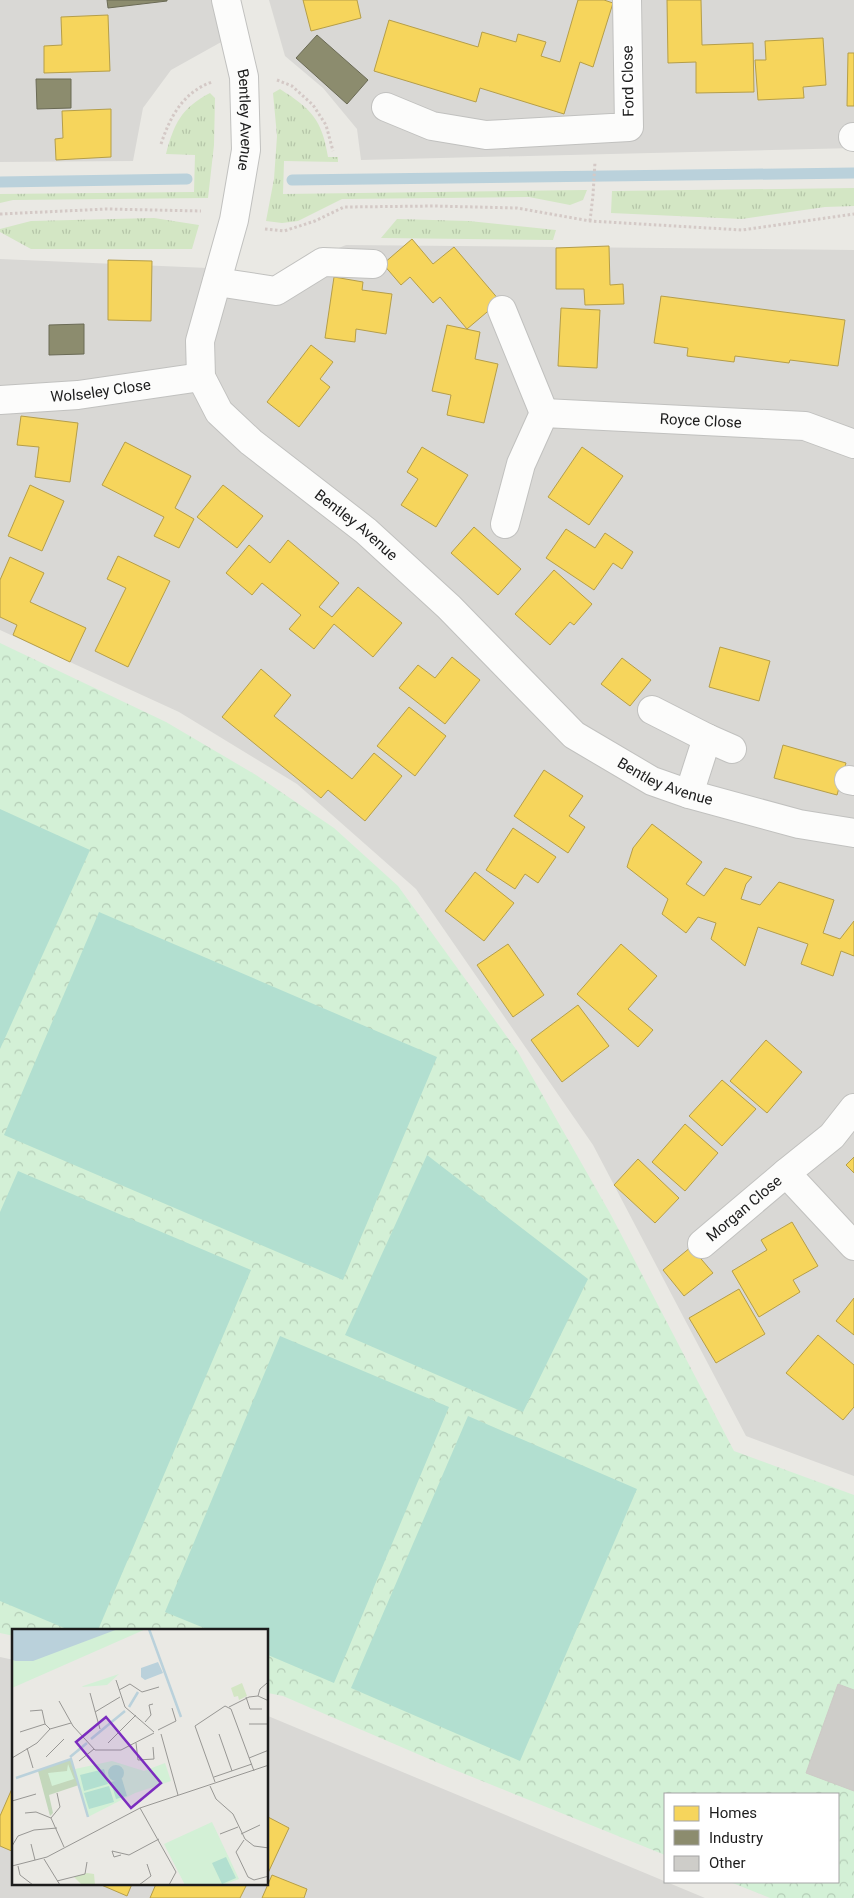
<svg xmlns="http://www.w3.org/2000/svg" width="854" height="1898" font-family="Roboto,sans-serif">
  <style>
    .residential { fill: #d9d8d5 }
    .grass { fill: url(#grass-tufts) }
    .park { fill: url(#park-crowns) }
    .pitch { fill: #b2dfd0 }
    .homes { fill: #f6d55c; stroke: #b59e49 }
    .industry { fill: #8c8c6e; stroke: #6a6a55 }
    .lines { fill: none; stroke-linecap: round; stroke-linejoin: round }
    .stream { stroke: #bad1db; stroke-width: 11 }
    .building { fill: #cecdc9; stroke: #cdcac6 }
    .minor-casing { stroke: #c1c1bf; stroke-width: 30 }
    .path { stroke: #d4c9c6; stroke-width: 3; stroke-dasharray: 2.5 2.5; stroke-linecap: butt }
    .minor { stroke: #fcfcfb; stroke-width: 28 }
    .labels { text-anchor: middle; stroke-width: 5; stroke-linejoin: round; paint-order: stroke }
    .street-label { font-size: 15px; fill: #1c1c1c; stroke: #fff }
    .inset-river { fill: none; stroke: #bad1db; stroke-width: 2.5 }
    .inset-road { fill: none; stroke: #989794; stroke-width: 1 }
    .view { fill: #7b2cbf; fill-opacity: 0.15; stroke: #7b2cbf; stroke-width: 2.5 }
    .inset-edge { fill: none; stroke: #1c1c1c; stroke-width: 2.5 }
  </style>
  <defs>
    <pattern id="grass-tufts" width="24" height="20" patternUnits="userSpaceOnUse" patternTransform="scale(1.25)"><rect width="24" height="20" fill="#d3e6c4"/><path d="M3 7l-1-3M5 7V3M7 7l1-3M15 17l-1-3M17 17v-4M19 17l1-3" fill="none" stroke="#b5c5a8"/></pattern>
    <pattern id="park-crowns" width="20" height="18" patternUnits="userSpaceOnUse" patternTransform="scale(1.25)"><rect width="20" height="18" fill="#d3f0d6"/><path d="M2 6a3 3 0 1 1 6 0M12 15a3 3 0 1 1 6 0" fill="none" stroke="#b5cdb7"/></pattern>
  </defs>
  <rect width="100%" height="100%" fill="#eae9e4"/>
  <!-- residential -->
  <path class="residential" d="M0,0H211L223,41L171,70L143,108L133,161L0,162Z
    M269,0H854V148L361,160L357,129L323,88L285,56Z
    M346,245L854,250V1476L746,1436L593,1145L416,889L297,784L179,712L0,630V259L208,268L262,280Z
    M0,1657L14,1660V1884H268V1716L705,1898H0Z"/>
  <!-- grass -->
  <path class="grass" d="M280,89C311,109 322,119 328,157H338V162L284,161L283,194L587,190L583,200L570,205L529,197L342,199L298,221L282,223L266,221L274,179L277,136L273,93Z
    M210,93L215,98L214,145L208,198L13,200L0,203V194L194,192L195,155L166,154C174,124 181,108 210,93Z
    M854,188V206L825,207L742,219L611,213L612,191Z
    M154,218L199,225L192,249H31L0,232V229L31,221Z
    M397,219L469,221L556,230L553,240L381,238Z"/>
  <!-- park -->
  <path class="park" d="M0,643L166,722L256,775L334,828L398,886L518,1052L611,1215L734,1451L854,1495V1898H770L730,1882H838V1794H665V1855L450,1768L283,1696L268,1693V1630H14V1636L0,1633Z"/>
  <!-- pitch -->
  <path class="pitch" d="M0,809L90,850L0,1049Z
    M99,912L437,1057L343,1280L4,1135Z
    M427,1155L588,1279L523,1412L345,1335Z
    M18,1171L251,1270L98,1630H69L0,1601V1212Z
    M280,1336L449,1407L334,1683L268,1655V1630H209L165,1612Z
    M468,1416L637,1489L520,1761L351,1688Z"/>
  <!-- homes -->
  <path class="homes" d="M303,0H357L361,18L311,31Z
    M578,0H604L613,3L593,67L580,62L564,114L480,88L476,102L374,71L389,20L478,47L482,32L516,42L518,34L546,42L541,56L560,62Z
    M667,0H701L702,45L753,43L754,92L696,93V62L668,63Z
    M108,15L110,71L44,73V46L62,45L61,17Z
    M823,38L826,85L803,87L804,98L758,100L755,60H766L765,41Z
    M848,53H854V106H847Z
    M111,109V157L56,160L55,139L63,138L62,111Z
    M412,239L433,264L454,247L500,301L467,329L440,297L433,303L410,277L401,285L383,264Z
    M609,246L610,285L623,284L624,304L585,305L584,289H556V248Z
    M108,260L152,261L151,321L108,320Z
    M334,277L363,282L362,290L392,294L386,334L356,329L355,342L325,338Z
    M661,296L845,320L838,366L790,360L789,363L735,356L734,362L687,356L688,348L654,343Z
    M561,308L600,310L597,368L558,366Z
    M447,325L480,332L475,359L498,364L484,423L447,415L451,395L432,391Z
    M311,345L333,362L320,379L330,387L299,427L267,402Z
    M21,416L78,423L70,482L35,477L39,447L17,445Z
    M125,442L191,476L175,508L194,519L179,548L154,536L164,517L102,485Z
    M422,447L468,475L436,527L401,505L418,479L407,472Z
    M582,447L623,476L589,525L548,497Z
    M30,485L64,501L42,551L8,536Z
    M223,485L263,516L237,548L197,517Z
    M474,527L521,569L498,595L451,553Z
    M566,529L595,548L605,533L633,552L622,569L613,563L594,590L546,558Z
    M288,540L339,583L319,607L332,617L358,587L402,623L373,657L334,624L314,649L289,629L301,615L262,583L252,595L226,573L249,545L270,563Z
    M118,556L170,581L128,667L95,651L126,588L107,579Z
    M10,557L44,573L30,602L86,628L70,662L13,635L17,625L0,617V580Z
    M554,570L592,604L574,625L570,622L550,645L515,614Z
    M720,647L770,661L759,701L709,687Z
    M452,657L480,680L445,724L399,688L418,665L435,678Z
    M622,658L651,680L630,706L601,684Z
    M261,669L291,695L274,716L352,779L374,753L402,776L365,821L328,790L321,798L222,717Z
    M409,707L446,736L415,776L377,746Z
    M783,745L846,763L837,795L774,778Z
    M544,770L583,796L569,816L585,827L568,853L514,816Z
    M652,824L702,862L686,884L704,896L725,868L752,877L746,884L741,899L760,905L779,882L834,900L823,933L840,939L854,921V956L841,951L833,976L801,964L808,944L758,927L745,966L711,939L716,923L698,917L686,933L662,914L668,899L627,867L633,848Z
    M513,828L556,857L538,883L525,874L515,889L486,870Z
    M475,872L514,903L484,941L445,911Z
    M508,944L544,995L513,1017L477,965Z
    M621,944L657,976L628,1009L653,1030L638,1047L577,994Z
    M578,1005L609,1046L562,1082L531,1040Z
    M766,1040L802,1072L767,1113L730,1081Z
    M722,1080L756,1109L722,1146L689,1116Z
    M685,1124L718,1153L685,1191L652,1162Z
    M854,1157V1173L846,1165Z
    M638,1159L679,1198L655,1223L614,1185Z
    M792,1222L818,1266L793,1280L800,1292L759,1317L732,1271L767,1250L761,1240Z
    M691,1247L713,1273L684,1296L663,1270Z
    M739,1289L765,1334L716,1363L689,1318Z
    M854,1298V1335L836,1321Z
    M818,1335L854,1365V1407L843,1420L786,1373Z
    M14,1784V1852L0,1846V1816Z
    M268,1817L289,1828L268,1873Z
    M272,1875L307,1889L304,1898H262Z
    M99,1884H132L127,1896Z
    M156,1884H247L240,1898H150Z"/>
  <!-- industry -->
  <path class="industry" d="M107,0H167V1L108,8Z
    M317,35L368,80L347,104L296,58Z
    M36,79H71V108L37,109Z
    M84,324V354L49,355V325Z"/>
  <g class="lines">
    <!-- stream -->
    <path class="stream" d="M292,180L854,173
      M0,182L187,179"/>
  </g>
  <!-- building -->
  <path class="building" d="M838,1684L854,1690V1791L806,1773Z"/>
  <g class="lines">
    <defs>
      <g id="minor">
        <path id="s1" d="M226,0L244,77L246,150L234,220L200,341L201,377L219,412L251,442L366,531L449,607L574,735L652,781L689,794L799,824L854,833"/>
        <path d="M386,107L432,126L486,135L629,127L627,0"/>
        <path d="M853,137H854"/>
        <path d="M217,282L276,291L323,262L373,264"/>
        <path d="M502,310L544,413"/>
        <path id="s2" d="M0,400L78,395L201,377"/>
        <path id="s3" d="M505,524L521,464L544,413L805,426L854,444"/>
        <path d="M652,710L707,738L689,794"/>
        <path d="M707,738L732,749"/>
        <path d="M849,780L854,781"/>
        <path d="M854,1108L832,1136L786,1173L854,1246"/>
        <path id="s4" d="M702,1244L786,1173"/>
      </g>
    </defs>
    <!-- minor casing -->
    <use href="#minor" class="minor-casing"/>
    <!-- path -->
    <path class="path" d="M277,80L292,86L313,105L326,125L333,151
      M161,144C170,117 183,92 212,82
      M0,214L107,209L201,211
      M590,221L593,195L595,162
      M265,229L284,231L315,221L344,207L434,206L517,208L590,221L742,230L854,214"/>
    <!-- minor -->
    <use href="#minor" class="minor"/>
  </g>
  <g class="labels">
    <!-- street labels -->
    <g class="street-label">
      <text transform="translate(628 81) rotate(-91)" y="5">Ford Close</text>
      <text dy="5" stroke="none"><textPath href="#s1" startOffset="122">Bentley Avenue</textPath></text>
      <text dy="5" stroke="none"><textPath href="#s2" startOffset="101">Wolseley Close</textPath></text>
      <text dy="5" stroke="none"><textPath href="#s3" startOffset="275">Royce Close</textPath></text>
      <text dy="5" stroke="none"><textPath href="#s1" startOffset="602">Bentley Avenue</textPath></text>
      <text dy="5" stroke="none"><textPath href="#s1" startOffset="1008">Bentley Avenue</textPath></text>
      <text dy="5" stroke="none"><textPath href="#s4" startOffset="55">Morgan Close</textPath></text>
    </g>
  </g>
  <!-- overview -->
  <g transform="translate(12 1629)">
    <rect width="256" height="256" fill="#eae9e4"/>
    <path d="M230,54L235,67L227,71L226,67L222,68L219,59ZM75,244L82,245L83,256H70L62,248Z" fill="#d3e6c4"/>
    <path d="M59,130L67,156L37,166L41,184L38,187L26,142Z" fill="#c3d7bb"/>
    <path d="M0,0H134L0,59ZM107,45L95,56L70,58L71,57ZM100,132L132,142L153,134L159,152L123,164L76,188L63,140ZM56,135L62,150L40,157L36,144L55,142ZM200,193L227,250L211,256H173L152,215Z" fill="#d3f0d6"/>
    <path d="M96 144a8 8 0 1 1 16 0a8 8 0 1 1-16 0ZM92,140L96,155L72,162L68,146ZM110,150L115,167L104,170L99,153ZM97,157L102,173L77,180L72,164ZM214,228L224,249L210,255L200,234Z" fill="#b2dfd0"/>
    <path d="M0,0H106L21,32H4L0,31ZM146,33L151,44L133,51L129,48V39Z" fill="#bad1db"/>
    <path class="inset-river" d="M137,0L169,88M117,78L126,63M79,110L113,82M58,128L75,114M4,149L59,130L76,188"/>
    <path class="inset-road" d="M104,51L113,78L142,103M107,61L118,55L130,63L147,58M78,64L88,100M246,67L248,60L255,54M234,68L238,80H250M47,72L61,97L83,121H109L142,104M217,78L237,68L246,67L257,72M18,82L30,81L33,95M83,83L108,68M133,93L139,86L137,76L141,75M237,95H257M146,101L164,92L160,79M8,103L33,95L38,100M149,105L166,166M207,105L220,142M96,114L124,86M124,114L126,131L142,130L141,118M15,119L21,139M34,128L52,110M0,129L25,114L38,100L59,94M237,129L257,121M67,132L82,120M202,148L240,135M203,153L183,97L213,77L219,80L242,142M198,157L204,170L221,185L233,210L242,217L257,219M0,172L24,165M128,179L164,243L157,256M13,184L24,183L39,189L52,218M39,189L48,178L45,164M208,205L226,198M229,205L248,196M232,211L224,223L236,248L242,251L257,247M19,215L23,231M0,217L6,207L22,201L45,199M109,226L102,228L100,222L117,226L147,210M32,230L48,256M0,237L35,228L128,179L257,136M6,237L8,246L21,256M45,252L73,245L75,233M127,256L139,247L135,235"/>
    <path class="view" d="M94,88L149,154L119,179L64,113Z"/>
    <rect width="256" height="256" class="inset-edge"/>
  </g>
  <!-- legend -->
  <rect x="664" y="1793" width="175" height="90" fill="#ffffff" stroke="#a4a4a4"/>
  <rect x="674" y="1806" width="25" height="15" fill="#f6d55c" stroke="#a4a4a4"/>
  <text x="709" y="1818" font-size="15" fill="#1c1c1c">Homes</text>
  <rect x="674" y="1830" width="25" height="15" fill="#8c8c6e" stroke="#a4a4a4"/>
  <text x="709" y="1843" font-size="15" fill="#1c1c1c">Industry</text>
  <rect x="674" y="1856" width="25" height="15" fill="#cecdc9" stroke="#a4a4a4"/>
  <text x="709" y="1868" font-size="15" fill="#1c1c1c">Other</text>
</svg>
